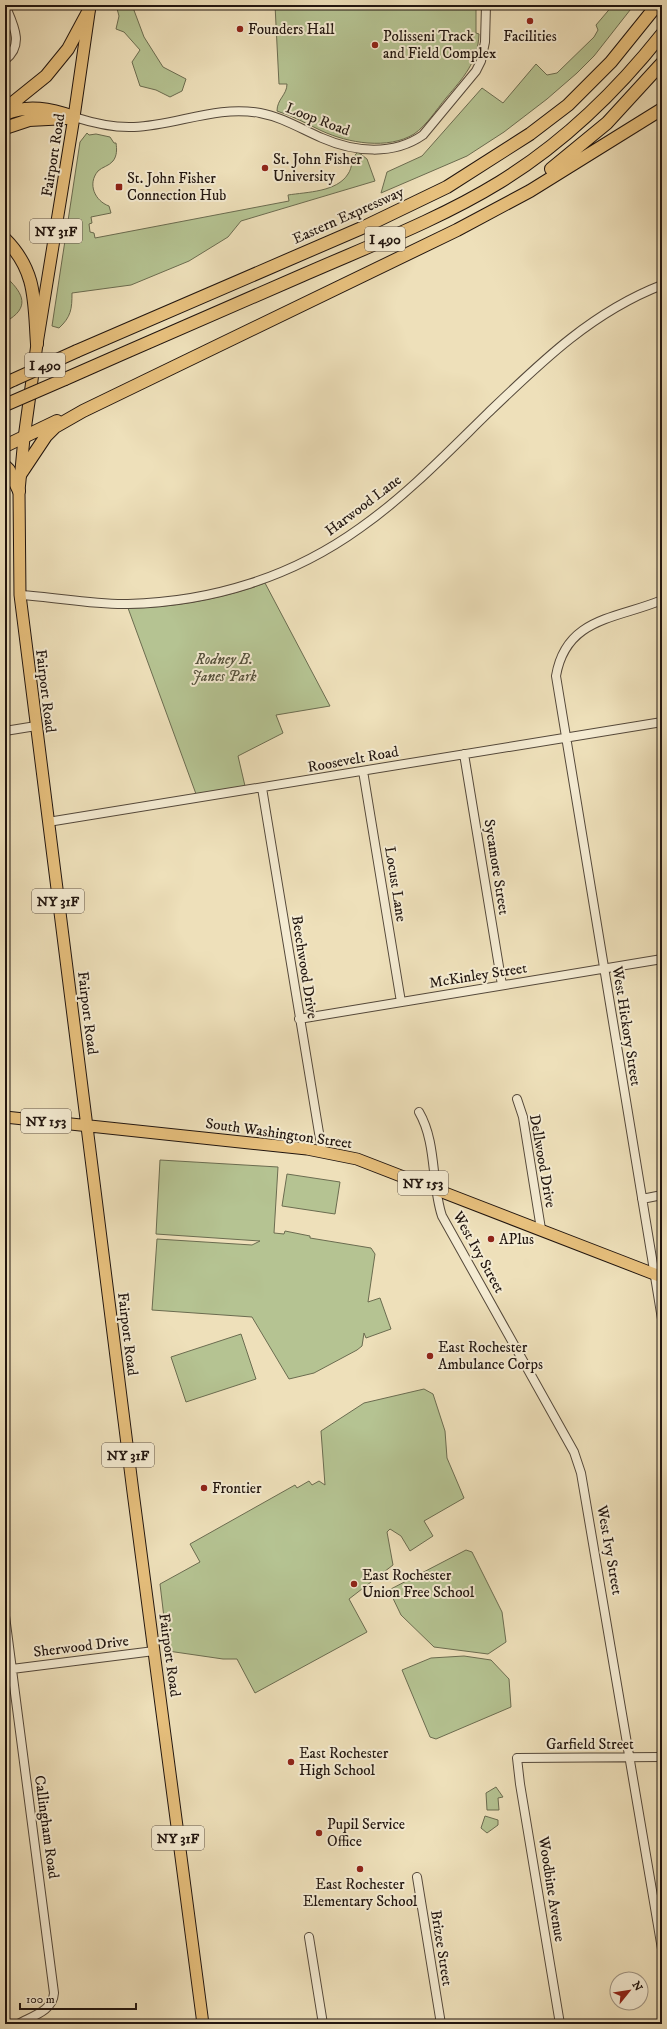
<svg xmlns="http://www.w3.org/2000/svg" width="667" height="2029" font-family="'IM FELL DW Pica',serif">
  <style>
    .green { fill: #b5c392; stroke: #6b6c50 }
    .lines { fill: none; stroke-linecap: round; stroke-linejoin: round }
    .minor-casing { stroke: #54483a; stroke-width: 10 }
    .major-casing { stroke: #21150f; stroke-width: 13 }
    .highway-casing { stroke: #21150f; stroke-width: 14 }
    .minor { stroke: #f4ebd2; stroke-width: 8 }
    .major { stroke: #e7c07d; stroke-width: 11 }
    .highway { stroke: #e7c07d; stroke-width: 12 }
    .highway-bridge-casing { stroke: #21150f; stroke-width: 14; stroke-linecap: butt }
    .highway-bridge { stroke: #e7c07d; stroke-width: 12 }
    .poi-dot { fill: #8f2418; stroke: #f4ebd2; stroke-width: 1.5 }
    .labels { text-anchor: middle; stroke-width: 4; stroke-linejoin: round; paint-order: stroke }
    .shield { fill: #f4ebd2; stroke: #60554a; stroke-width: 1 }
    .shield-label { font-size: 14px; font-weight: bold; fill: #21150f }
    .poi-label { font-size: 15px; fill: #21150f; stroke: #f4ebd2; text-anchor: start }
    .street-label { font-size: 15px; fill: #21150f; stroke: #f4ebd2 }
    .park-label { font-size: 15px; font-style: italic; fill: #55523d; stroke: #f4ebd2 }
  </style>
  <rect width="100%" height="100%" fill="#eee0ba"/>
  <filter id="stains"><feTurbulence type="fractalNoise" baseFrequency=".005" numOctaves="4"/><feColorMatrix values="0 0 0 0 .2 0 0 0 0 .09 0 0 0 0 .02 0 0 0 .5 -.17"/></filter>
  <radialGradient id="worn" r=".72"><stop offset=".6" stop-color="#630" stop-opacity="0"/><stop offset="1" stop-color="#630" stop-opacity=".3"/></radialGradient>
  <!-- green -->
  <path class="green" d="M116,5H132L144,37L163,67L186,79L182,91L170,97L156,90L140,86L132,62L140,50L124,32L116,29L119,16Z
    M275,5H474L476,7V33L479,34C478,62 463,78 446,98C436,110 427,125 414,134C388,150 348,143 322,131C307,124 293,116 277,111C277,99 287,95 287,84H279Z
    M613,5H634L594,56L577,73L547,99L504,132L467,156L381,193L387,172L422,156L482,88L503,103L536,64L547,75L557,73L594,37L598,30L596,25Z
    M87,133L89,135L96,134L110,137L114,143H116C117,149 117,156 113,161C109,166 102,167 98,171C87,184 95,201 109,206L111,213L91,217L92,223L89,224L90,232L94,233L95,238L289,201L288,195C307,192 337,192 348,174C353,167 351,157 358,152L367,159L375,181L241,221L228,237L189,261L131,285L72,293C72,309 71,317 59,328L52,326L80,142Z
    M5,276C21,291 31,305 10,319H5Z
    M265,583L330,706L276,715L283,733L238,756L245,786L196,794L128,608C172,608 225,598 265,583Z
    M160,1160L278,1167L274,1233L284,1234L285,1231L310,1236V1238L371,1248L375,1254L368,1302L380,1298L391,1329L366,1338L364,1333L362,1346L357,1350L314,1373L289,1379L252,1317L152,1310L157,1239L252,1245L260,1241L156,1234Z
    M287,1174L340,1182L335,1214L282,1206Z
    M241,1334L256,1379L186,1402L171,1357Z
    M424,1389L433,1394L445,1431L447,1458L464,1498L424,1521L433,1536L410,1551L401,1536L390,1529L387,1532L393,1565L349,1599L367,1632L255,1693L237,1659H223L168,1651L160,1584L200,1562L190,1544L295,1485L297,1488L309,1481L312,1485L319,1481L325,1485L321,1431L364,1403Z
    M466,1550L472,1552L502,1612L506,1642L488,1654L434,1647L401,1615L389,1590Z
    M464,1656L491,1660L509,1679L511,1707L436,1739L430,1737L402,1670L431,1658Z
    M496,1787L503,1797L498,1798L499,1810H487L486,1793Z
    M485,1816L498,1820V1825L487,1833L481,1828Z"/>
  <g class="lines">
    <defs>
      <path id="minor" d="M5,5C13,24 25,45 5,60
        M74,117C93,123 114,128 134,127C177,125 217,105 260,113C282,117 301,129 322,138C354,152 393,156 423,135L476,71L481,61L485,42L486,5
        M20,595C56,597 92,605 128,604C212,602 292,577 360,528C407,495 447,453 488,413C541,362 592,312 662,285
        M662,600C617,619 566,617 556,676L662,1319
        M5,731L36,726
        M464,754L502,985
        M363,771L401,1002
        M262,788L322,1151
        M48,822L662,722
        M299,1019L662,959
        M517,1099L523,1117L541,1229
        M419,1112C437,1143 431,1183 442,1216L574,1452L581,1473L662,1949
        M642,1199L662,1195
        M5,1616L54,1993C53,2011 32,2016 18,2024
        M12,1669L154,1651
        M417,1877L441,2024
        M309,1937L323,2024
        M560,2024L520,1784L517,1758L662,1757"/>
      <path id="major" d="M89,13L74,117L37,344L24,438L19,491L20,595L133,1492L203,2024
        M5,1117L307,1149L357,1159L662,1277"/>
      <path id="highway" d="M5,109L46,76L68,49L89,10
        M5,114C28,104 51,109 74,117
        M5,128L29,120L67,118
        M551,169L607,123L662,63
        M5,239C37,271 34,302 37,344
        M77,351L364,227L447,187L530,134L568,105L611,62L657,5
        M65,379C144,344 223,310 303,275C369,246 438,220 500,182C563,143 616,92 662,34
        M5,384L13,380
        M5,446L57,421
        M5,466L9,470L19,491
        M20,475L46,436L55,427L83,411L457,230L530,191L662,109"/>
    </defs>
    <!-- minor casing -->
    <use href="#minor" class="minor-casing"/>
    <!-- major casing -->
    <use href="#major" class="major-casing"/>
    <!-- highway casing -->
    <use href="#highway" class="highway-casing"/>
    <!-- minor -->
    <use href="#minor" class="minor"/>
    <!-- major -->
    <use href="#major" class="major"/>
    <!-- highway -->
    <use href="#highway" class="highway"/>
    <defs>
      <path id="highway-bridge" d="M13,380L77,351
        M5,405L65,379"/>
    </defs>
    <!-- highway-bridge casing -->
    <use href="#highway-bridge" class="highway-bridge-casing"/>
    <!-- highway-bridge -->
    <use href="#highway-bridge" class="highway-bridge"/>
  </g>
  <!-- markers -->
  <g class="poi-dot">
    <circle cx="530" cy="21" r="4"/>
    <circle cx="240" cy="29" r="4"/>
    <circle cx="375" cy="45" r="4"/>
    <circle cx="265" cy="168" r="4"/>
    <rect x="115" y="183" width="8" height="8" rx="2"/>
    <circle cx="491" cy="1239" r="4"/>
    <circle cx="430" cy="1356" r="4"/>
    <circle cx="204" cy="1488" r="4"/>
    <circle cx="354" cy="1584" r="4"/>
    <circle cx="291" cy="1762" r="4"/>
    <circle cx="319" cy="1833" r="4"/>
    <circle cx="360" cy="1869" r="4"/>
  </g>
  <g class="labels">
    <!-- shield labels -->
    <g class="shield">
      <rect x="30" y="219" width="52" height="24" rx="3"/>
      <rect x="365" y="227" width="40" height="24" rx="3"/>
      <rect x="25" y="353" width="40" height="24" rx="3"/>
      <rect x="32" y="889" width="52" height="24" rx="3"/>
      <rect x="21" y="1109" width="50" height="24" rx="3"/>
      <rect x="398" y="1171" width="50" height="24" rx="3"/>
      <rect x="102" y="1443" width="52" height="24" rx="3"/>
      <rect x="152" y="1826" width="52" height="24" rx="3"/>
    </g>
    <g class="shield-label">
      <text x="56" y="236">NY 31F</text>
      <text x="385" y="244">I 490</text>
      <text x="45" y="370">I 490</text>
      <text x="58" y="906">NY 31F</text>
      <text x="46" y="1126">NY 153</text>
      <text x="423" y="1188">NY 153</text>
      <text x="128" y="1460">NY 31F</text>
      <text x="178" y="1843">NY 31F</text>
    </g>
    <!-- poi labels -->
    <g class="poi-label">
      <text x="248" y="34">Founders Hall</text>
      <text x="383" y="41">Polisseni Track<tspan x="383" dy="17">and Field Complex</tspan></text>
      <text x="530" y="41" text-anchor="middle">Facilities</text>
      <text x="273" y="164">St. John Fisher<tspan x="273" dy="17">University</tspan></text>
      <text x="127" y="183">St. John Fisher<tspan x="127" dy="17">Connection Hub</tspan></text>
      <text x="499" y="1244">APlus</text>
      <text x="438" y="1352">East Rochester<tspan x="438" dy="17">Ambulance Corps</tspan></text>
      <text x="212" y="1493">Frontier</text>
      <text x="362" y="1580">East Rochester<tspan x="362" dy="17">Union Free School</tspan></text>
      <text x="299" y="1758">East Rochester<tspan x="299" dy="17">High School</tspan></text>
      <text x="327" y="1829">Pupil Service<tspan x="327" dy="17">Office</tspan></text>
      <text x="360" y="1889" text-anchor="middle">East Rochester<tspan x="360" dy="17">Elementary School</tspan></text>
    </g>
    <!-- street labels -->
    <g class="street-label">
      <text transform="translate(318 119) rotate(21)" y="5">Loop Road</text>
      <text transform="translate(53 155) rotate(-81)" y="5">Fairport Road</text>
      <text transform="translate(348 215) rotate(-24)" y="5">Eastern Expressway</text>
      <text transform="translate(363 505) rotate(-37)" y="5">Harwood Lane</text>
      <text transform="translate(46 691) rotate(83)" y="5">Fairport Road</text>
      <text transform="translate(353 759) rotate(-10)" y="5">Roosevelt Road</text>
      <text transform="translate(497 867) rotate(81)" y="5">Sycamore Street</text>
      <text transform="translate(396 884) rotate(81)" y="5">Locust Lane</text>
      <text transform="translate(305 967) rotate(81)" y="5">Beechwood Drive</text>
      <text transform="translate(478 975) rotate(-9)" y="5">McKinley Street</text>
      <text transform="translate(88 1013) rotate(83)" y="5">Fairport Road</text>
      <text transform="translate(627 1026) rotate(81)" y="5">West Hickory Street</text>
      <text transform="translate(279 1133) rotate(8)" y="5">South Washington Street</text>
      <text transform="translate(543 1161) rotate(80)" y="5">Dellwood Drive</text>
      <text transform="translate(479 1252) rotate(61)" y="5">West Ivy Street</text>
      <text transform="translate(128 1334) rotate(83)" y="5">Fairport Road</text>
      <text transform="translate(610 1550) rotate(80)" y="5">West Ivy Street</text>
      <text transform="translate(81 1646) rotate(-7)" y="5">Sherwood Drive</text>
      <text transform="translate(170 1655) rotate(82)" y="5">Fairport Road</text>
      <text x="590" y="1749">Garfield Street</text>
      <text transform="translate(47 1827) rotate(82)" y="5">Callingham Road</text>
      <text transform="translate(552 1889) rotate(81)" y="5">Woodbine Avenue</text>
      <text transform="translate(442 1948) rotate(81)" y="5">Brizee Street</text>
    </g>
    <!-- park labels -->
    <g class="park-label">
      <text x="224" y="664">Rodney B.<tspan x="224" dy="17">Janes Park</tspan></text>
    </g>
  </g>
  <!-- margin -->
  <rect width="667" height="2029" fill="none" stroke="#eee0ba" stroke-width="20"/>
  <rect x="6" y="6" width="655" height="2017" fill="none" stroke="#21150f" stroke-width="2"/>
  <rect x="10" y="10" width="647" height="2009" fill="none" stroke="#21150f"/>
  <!-- north arrow -->
  <g transform="translate(629 1991) rotate(60)"><circle r="19" fill="#f4ebd2" stroke="#a09584"/>
  <path d="M0-3L7 15L0 10L-7 15Z" fill="#8f2418"/>
  <text y="-6" font-size="11" font-weight="bold" text-anchor="middle" fill="#21150f">N</text>
  </g>
  <!-- scale -->
  <path d="M20 2003v6h116v-6" fill="none" stroke="#21150f" stroke-width="2"/>
  <text x="26" y="2003" font-size="12" fill="#21150f" stroke="#f4ebd2" stroke-width="3" paint-order="stroke">100 m</text>
  <rect width="100%" height="100%" filter="url(#stains)"/>
  <rect width="100%" height="100%" fill="url(#worn)"/>
</svg>
